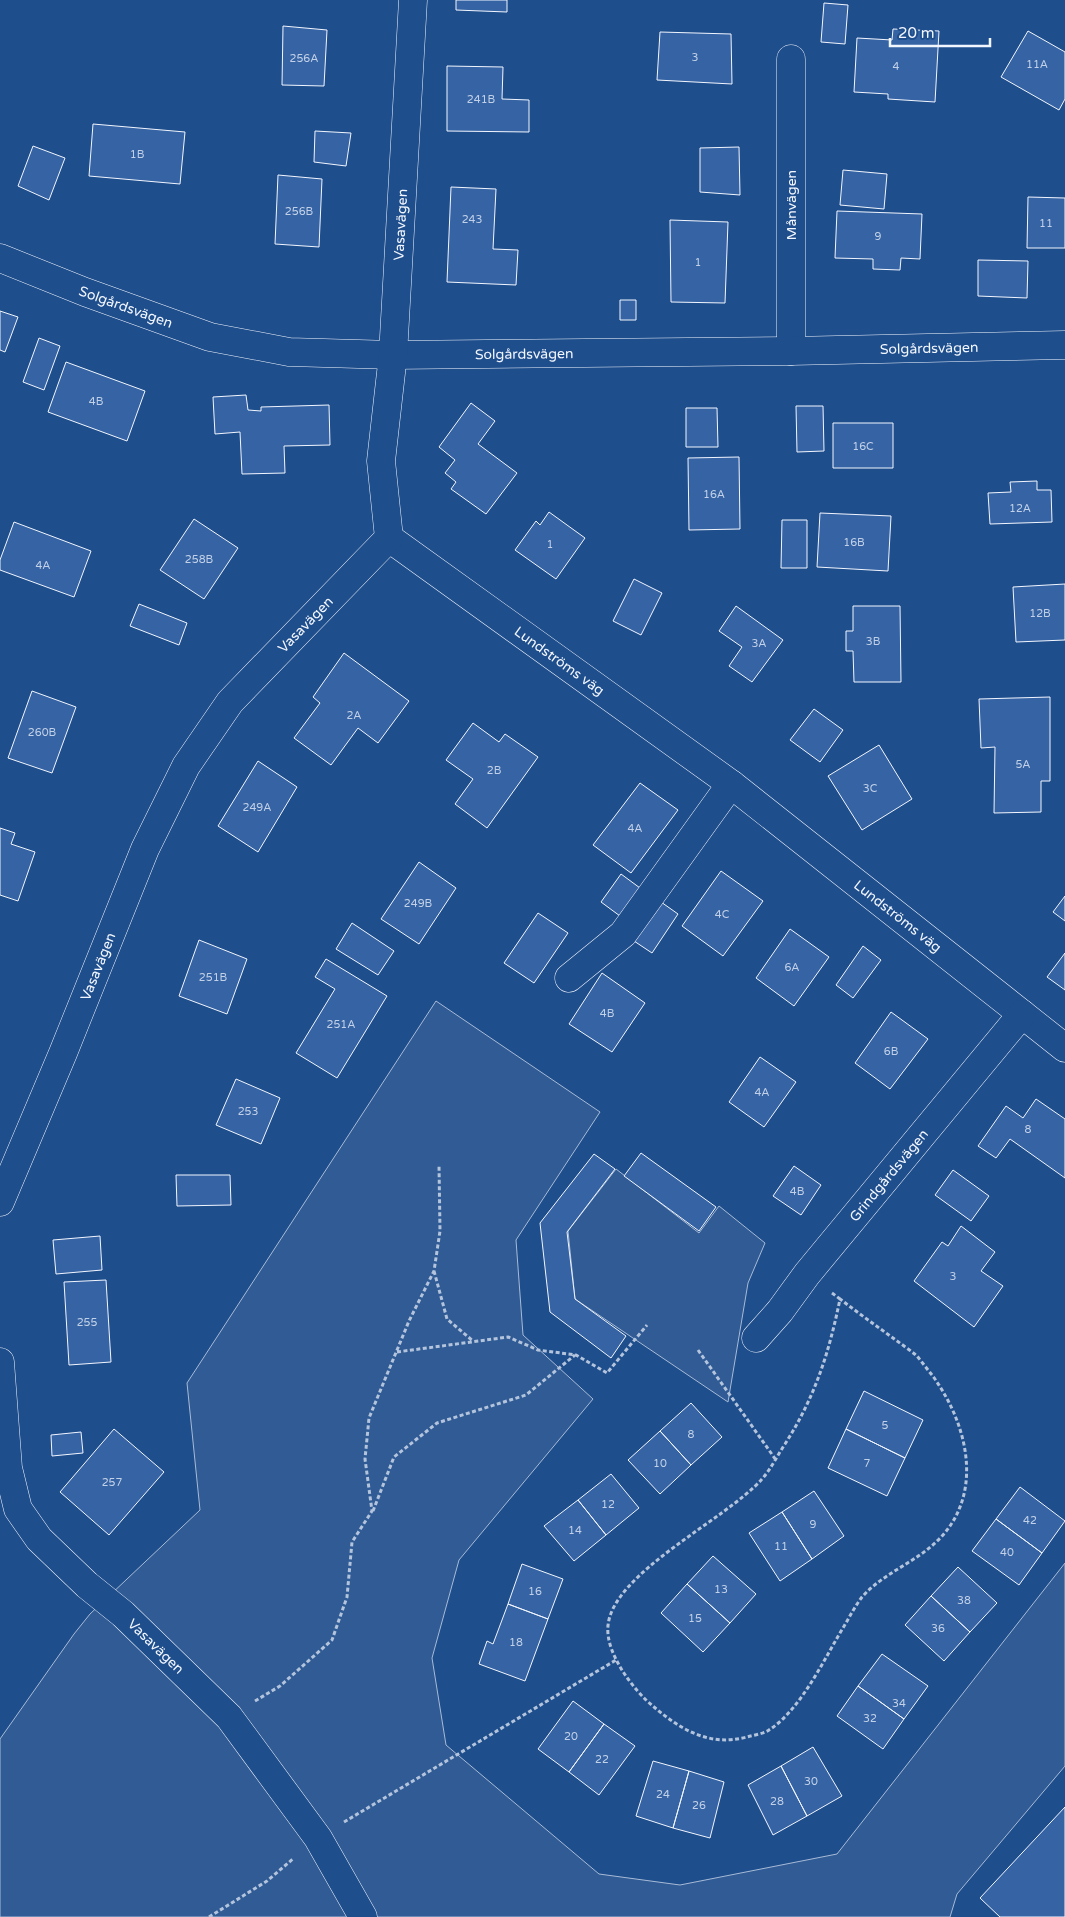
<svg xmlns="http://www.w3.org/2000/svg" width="1065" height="1917" font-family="'Varela Round',sans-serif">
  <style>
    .built { fill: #305b95; stroke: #a8bbd7 }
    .building { fill: #3563a3; stroke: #f2f6ff }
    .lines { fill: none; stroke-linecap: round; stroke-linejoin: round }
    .minor-casing { stroke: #f2f6ff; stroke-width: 29 }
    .path { stroke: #b3c4dc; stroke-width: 3; stroke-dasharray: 4 2.5; stroke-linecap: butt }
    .minor { stroke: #1f4e8c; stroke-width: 28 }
    .labels { text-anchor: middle; stroke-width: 4; stroke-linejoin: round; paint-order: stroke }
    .number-label { font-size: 11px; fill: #c3d1e8 }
    .street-label { font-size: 14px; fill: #f2f6ff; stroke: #1f4e8c }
  </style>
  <rect width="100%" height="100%" fill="#1f4e8c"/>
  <!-- built -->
  <path class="built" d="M436,1001L600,1112L516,1240L523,1335L593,1399L459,1560L432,1658L446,1745L599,1874L680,1885L837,1854L1065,1563V1766L957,1894L950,1917H0V1739L74,1634L90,1614L200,1510L187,1383Z
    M616,1169L699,1233L719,1206L765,1243L748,1283L728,1402L575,1299L568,1231Z"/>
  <!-- building -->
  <path class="building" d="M456,0H507V12L456,10Z
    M824,3L848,5L845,44L821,42Z
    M283,26L327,30L324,86L282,85Z
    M893,29L939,31L935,102L888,99V94L854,92L857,38L892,40Z
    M1028,31L1065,52V99L1059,110L1001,77Z
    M660,32L731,34L732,84L657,80Z
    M447,66L503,67L502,99L529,100V132L447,131Z
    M93,124L185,132L180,184L89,176Z
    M315,131L351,133L346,166L314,162Z
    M33,146L65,158L49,200L18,186Z
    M739,147L740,195L700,192V148Z
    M843,170L887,174L884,209L840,205Z
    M278,175L322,179L319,247L275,244Z
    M451,187L496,189L493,249L518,250L516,285L447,282Z
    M1028,197L1065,198V248H1027Z
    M837,211L922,214L920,259L901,258L900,270L873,269V259L835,258Z
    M670,220L728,222L725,303L671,302Z
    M978,260L1028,261L1027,298L978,296Z
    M620,300H636V320H620Z
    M0,311L18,317L5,352L0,350Z
    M39,338L60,346L44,390L23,382Z
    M66,362L145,391L127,441L48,412Z
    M246,395L248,410L261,411V407L329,405L330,445L284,446L285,473L242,474L240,432L215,434L213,397Z
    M471,403L495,421L478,444L517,473L486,514L451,489L456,482L445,473L455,460L439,447Z
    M796,406H823L824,451L797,452Z
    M686,408H717L718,447H686Z
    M833,423H893V468H833Z
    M739,457L740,529L689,530L688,458Z
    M1037,481V490H1051L1052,522L990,524L988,493L1011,492L1010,482Z
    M549,512L585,538L556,579L515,550L536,521L540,525Z
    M820,513L891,516L888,571L817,567Z
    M194,519L238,548L204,599L160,570Z
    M782,520H807V568H781Z
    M14,522L91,551L74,597L0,570V560Z
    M634,579L662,593L641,635L613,621Z
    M1065,584V640L1016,642L1013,587Z
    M139,604L187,623L179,645L130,626Z
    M736,606L783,640L752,682L729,666L742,647L719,631Z
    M853,606H900L901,682H854L853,651H846V631H853Z
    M344,653L409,701L378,743L358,728L331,765L294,738L320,703L313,697Z
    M32,691L76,707L52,773L8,758Z
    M1050,697V781H1041V812L994,813L995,747L981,748L979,699Z
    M814,709L843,730L820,762L790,740Z
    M473,723L499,742L505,734L538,757L487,828L455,804L473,779L446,760Z
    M879,745L912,799L862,830L828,776Z
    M258,761L297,787L258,852L218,826Z
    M640,783L678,810L631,873L593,845Z
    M0,828L15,833L11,844L35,852L18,901L0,895Z
    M419,862L456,888L419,944L381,919Z
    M721,871L763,901L723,956L682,926Z
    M621,874L640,888L620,916L601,902Z
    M1065,896V921L1053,912Z
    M661,902L678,914L652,953L634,941Z
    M538,913L568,933L534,983L504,963Z
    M352,923L394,951L378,975L336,949Z
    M790,929L829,957L794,1006L756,978Z
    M199,940L247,959L227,1014L179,996Z
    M863,946L881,960L853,998L836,985Z
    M1065,953V990L1047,977Z
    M326,959L387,996L337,1078L296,1053L335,989L315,977Z
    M602,973L645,1003L612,1052L569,1024Z
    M891,1012L928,1039L890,1089L855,1063Z
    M760,1057L796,1082L764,1127L729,1102Z
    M236,1079L280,1098L261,1144L216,1125Z
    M1036,1099L1065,1119V1178L1010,1139L996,1158L978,1146L1006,1106L1023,1118Z
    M641,1153L716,1207L699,1231L624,1176Z
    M594,1154L615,1169L567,1232L575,1299L626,1336L611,1358L550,1312L540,1223Z
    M794,1166L821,1185L801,1215L773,1196Z
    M953,1170L989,1196L971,1221L935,1195Z
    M176,1175H230L231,1205L177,1206Z
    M961,1226L995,1252L981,1271L1003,1286L974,1327L914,1281L942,1242L948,1246Z
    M100,1236L102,1270L56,1274L53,1240Z
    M106,1280L111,1362L69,1365L64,1282Z
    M864,1391L923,1420L905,1458L846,1429Z
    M691,1403L722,1437L691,1465L660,1431Z
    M114,1429L164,1472L109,1535L60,1492Z
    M846,1429L905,1458L887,1496L828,1468Z
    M660,1431L691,1465L660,1494L628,1460Z
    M81,1432L83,1453L52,1456L51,1435Z
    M611,1474L639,1508L606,1535L578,1500Z
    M1020,1487L1065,1521L1042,1553L996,1519Z
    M814,1491L844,1536L812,1559L782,1512Z
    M578,1500L606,1535L574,1561L544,1526Z
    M782,1512L812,1559L780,1581L749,1533Z
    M996,1519L1042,1553L1019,1585L972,1551Z
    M713,1556L756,1594L730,1623L687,1584Z
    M522,1564L563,1579L548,1619L508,1604Z
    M958,1567L997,1603L970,1632L931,1596Z
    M687,1584L730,1623L703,1652L661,1613Z
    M931,1596L970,1632L944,1661L905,1625Z
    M508,1604L548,1619L525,1681L479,1664L487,1641L493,1644Z
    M882,1654L928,1686L904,1719L858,1686Z
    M858,1686L904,1719L883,1749L837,1716Z
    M573,1701L604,1724L569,1772L538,1749Z
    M604,1724L635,1746L599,1795L569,1772Z
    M813,1747L842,1796L807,1816L781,1766Z
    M653,1761L689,1771L673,1828L636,1816Z
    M781,1766L807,1816L773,1835L748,1785Z
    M689,1771L724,1782L710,1838L673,1828Z
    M1065,1807V1917H1000L980,1898Z"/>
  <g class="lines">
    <defs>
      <g id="minor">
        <path d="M791,59V351"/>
        <path id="s1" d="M0,258L85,292L210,337L289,352L393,355L791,351L1065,345"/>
        <path id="s2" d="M389,538L731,784L1065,1048"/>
        <path d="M569,978L623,934L731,784"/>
        <path id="s3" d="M0,1202L63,1053L145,849L186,766L230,702L389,538L381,461L393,355L413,0"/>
        <path id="s4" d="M756,1338L780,1311L807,1274L1022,1014"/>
        <path id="s5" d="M0,1362L8,1468L18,1509L39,1539L87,1585L123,1614L229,1717L318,1838L363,1917"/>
      </g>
    </defs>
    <!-- minor casing -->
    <use href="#minor" class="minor-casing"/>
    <!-- path -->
    <path class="path" d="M434,1271L447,1319L473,1341
      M832,1293L840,1299C829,1353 815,1397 785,1444C777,1456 771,1469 762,1479C727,1519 612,1573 608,1626C605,1653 634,1691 654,1707C681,1730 710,1747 747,1737C754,1735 763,1734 769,1730C802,1709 826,1655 846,1623C851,1614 856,1605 862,1597C885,1571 919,1562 943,1535C984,1488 966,1421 932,1375C927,1369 922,1362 917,1356C910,1350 901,1344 893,1338C875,1325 857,1312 840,1299
      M698,1350L776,1460
      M397,1352L508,1337L538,1350L576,1355L607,1373L647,1325
      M373,1511L394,1457L437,1423L526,1395L575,1355
      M255,1701L280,1686L332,1640L347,1597L352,1542L372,1511L365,1459L369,1418L409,1321L434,1271L440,1231L439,1165
      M344,1822L616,1660
      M209,1917L267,1881L294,1858"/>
    <!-- minor -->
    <use href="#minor" class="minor"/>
  </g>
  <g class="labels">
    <!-- number labels -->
    <g class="number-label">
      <text x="695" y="61">3</text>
      <text x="304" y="62">256A</text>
      <text x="1037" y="68">11A</text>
      <text x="896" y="70">4</text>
      <text x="481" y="103">241B</text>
      <text x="137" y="158">1B</text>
      <text x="299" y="215">256B</text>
      <text x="472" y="223">243</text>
      <text x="1046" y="227">11</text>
      <text x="878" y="240">9</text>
      <text x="698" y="266">1</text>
      <text x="96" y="405">4B</text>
      <text x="863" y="450">16C</text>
      <text x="714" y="498">16A</text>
      <text x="1020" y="512">12A</text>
      <text x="854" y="546">16B</text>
      <text x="550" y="548">1</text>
      <text x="199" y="563">258B</text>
      <text x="43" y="569">4A</text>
      <text x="1040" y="617">12B</text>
      <text x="873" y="645">3B</text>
      <text x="759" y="647">3A</text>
      <text x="354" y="719">2A</text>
      <text x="42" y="736">260B</text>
      <text x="1023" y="768">5A</text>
      <text x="494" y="774">2B</text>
      <text x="870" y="792">3C</text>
      <text x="257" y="811">249A</text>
      <text x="635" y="832">4A</text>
      <text x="418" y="907">249B</text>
      <text x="722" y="918">4C</text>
      <text x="792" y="971">6A</text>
      <text x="213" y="981">251B</text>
      <text x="607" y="1017">4B</text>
      <text x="341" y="1028">251A</text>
      <text x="891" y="1055">6B</text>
      <text x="762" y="1096">4A</text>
      <text x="248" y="1115">253</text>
      <text x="1028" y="1133">8</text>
      <text x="797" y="1195">4B</text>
      <text x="953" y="1280">3</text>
      <text x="87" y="1326">255</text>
      <text x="885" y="1429">5</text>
      <text x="691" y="1438">8</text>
      <text x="660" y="1467">10</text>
      <text x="867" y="1467">7</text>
      <text x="112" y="1486">257</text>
      <text x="608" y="1508">12</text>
      <text x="1030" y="1524">42</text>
      <text x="813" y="1528">9</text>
      <text x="575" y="1534">14</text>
      <text x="781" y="1550">11</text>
      <text x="1007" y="1556">40</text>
      <text x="721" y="1593">13</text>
      <text x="535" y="1595">16</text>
      <text x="964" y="1604">38</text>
      <text x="695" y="1622">15</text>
      <text x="938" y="1632">36</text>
      <text x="516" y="1646">18</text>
      <text x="899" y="1707">34</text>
      <text x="870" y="1722">32</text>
      <text x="571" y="1740">20</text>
      <text x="602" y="1763">22</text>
      <text x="811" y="1785">30</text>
      <text x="663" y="1798">24</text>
      <text x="777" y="1805">28</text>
      <text x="699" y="1809">26</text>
    </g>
    <!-- street labels -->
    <g class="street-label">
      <text transform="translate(791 205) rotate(-90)" y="5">Månvägen</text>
      <text dy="5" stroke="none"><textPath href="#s3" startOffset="1095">Vasavägen</textPath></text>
      <text dy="5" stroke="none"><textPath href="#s1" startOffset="135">Solgårdsvägen</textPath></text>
      <text dy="5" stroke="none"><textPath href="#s1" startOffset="945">Solgårdsvägen</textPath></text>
      <text dy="5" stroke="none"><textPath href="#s1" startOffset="540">Solgårdsvägen</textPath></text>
      <text dy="5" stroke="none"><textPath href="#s3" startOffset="660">Vasavägen</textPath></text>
      <text dy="5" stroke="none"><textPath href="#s2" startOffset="210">Lundströms väg</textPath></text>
      <text dy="5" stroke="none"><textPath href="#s2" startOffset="634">Lundströms väg</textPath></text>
      <text dy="5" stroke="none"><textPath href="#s3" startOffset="255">Vasavägen</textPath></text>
      <text dy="5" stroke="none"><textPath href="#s4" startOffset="210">Grindgårdsvägen</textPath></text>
      <text dy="5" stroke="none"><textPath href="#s5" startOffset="344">Vasavägen</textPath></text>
    </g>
  </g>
  <!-- scale -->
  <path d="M890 38v8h100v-8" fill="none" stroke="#f2f6ff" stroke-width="2.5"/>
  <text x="898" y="38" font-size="15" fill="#f2f6ff" stroke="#1f4e8c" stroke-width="4" paint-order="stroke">20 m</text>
</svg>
